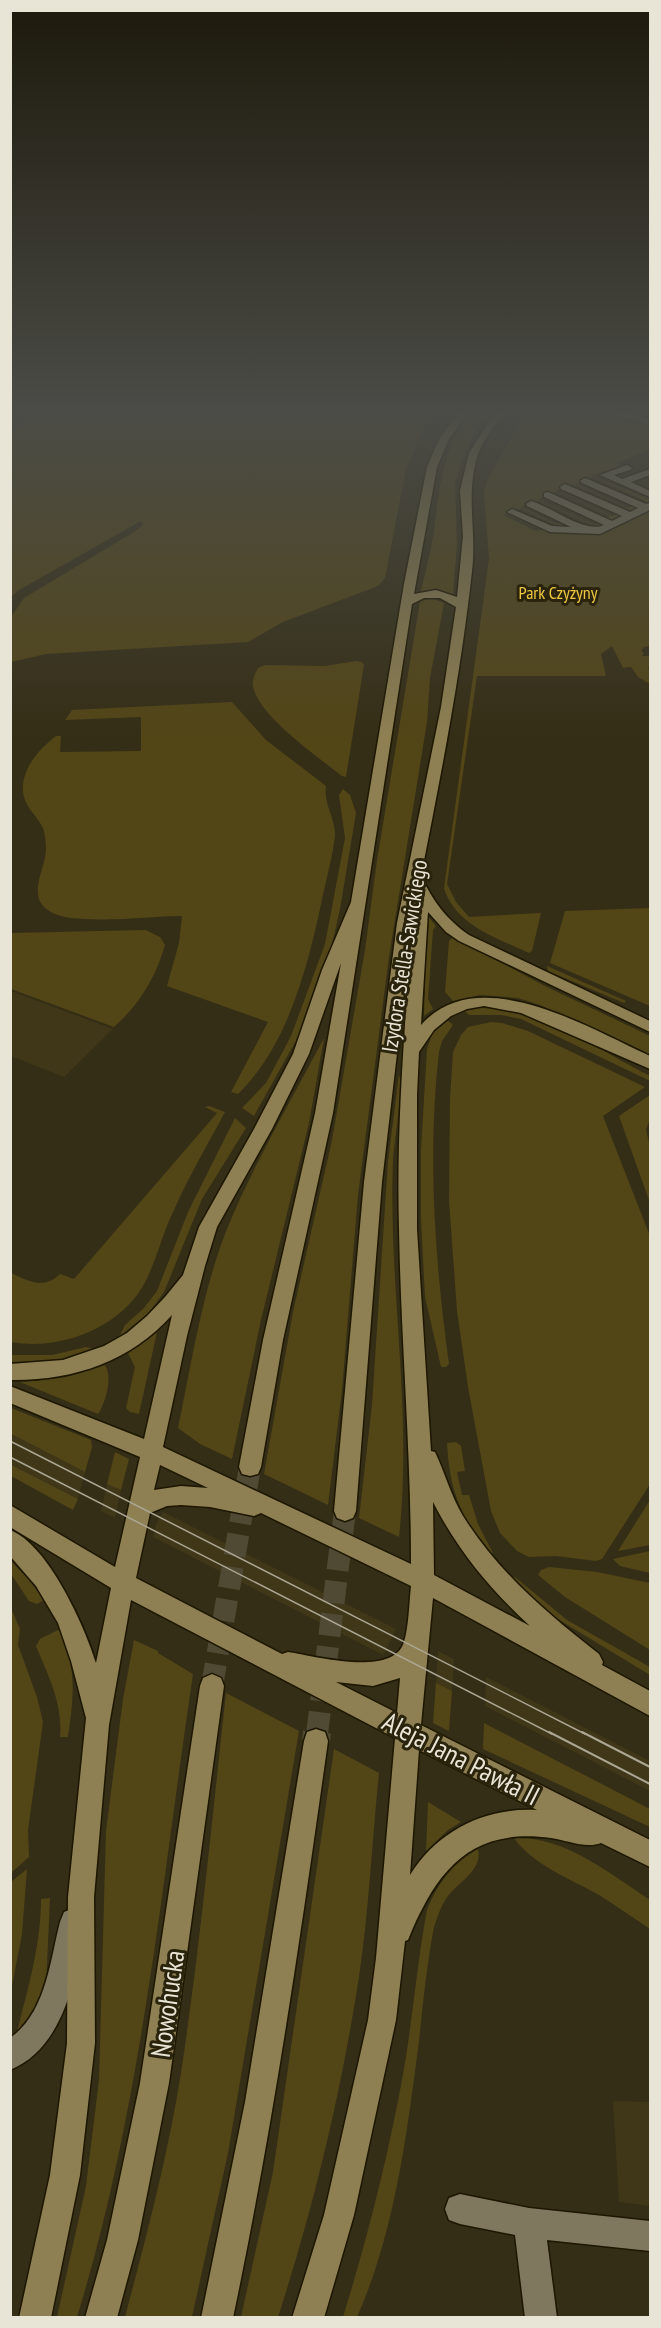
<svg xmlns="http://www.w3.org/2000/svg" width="661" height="2328" font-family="'PT Sans Narrow',sans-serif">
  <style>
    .built { fill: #3f3718 }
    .green { fill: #524516 }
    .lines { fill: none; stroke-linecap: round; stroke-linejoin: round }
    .secondary-tunnel-far1 { stroke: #504933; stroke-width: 22; stroke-dasharray: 22 11; stroke-linecap: butt }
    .secondary-tunnel { stroke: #504933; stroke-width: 28; stroke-dasharray: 28 14; stroke-linecap: butt }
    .street-casing { stroke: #1d1601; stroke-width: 3 }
    .secondary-casing { stroke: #1d1601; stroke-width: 3 }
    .street { fill: #80785e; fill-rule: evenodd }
    .secondary { fill: #8e8052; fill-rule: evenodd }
    .tram-far1 { stroke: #aba694; stroke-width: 1.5 }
    .tram { stroke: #aba694; stroke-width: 2 }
    .labels { text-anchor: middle; stroke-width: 6; stroke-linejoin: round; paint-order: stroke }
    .far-park-label { font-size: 18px; fill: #edc741; stroke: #2b240d }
    .street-label { font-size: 22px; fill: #e9e5d6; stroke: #2b240d }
    .near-street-label { font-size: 27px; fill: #e9e5d6; stroke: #2b240d }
  </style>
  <rect width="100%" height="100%" fill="#352e16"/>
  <!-- built -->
  <path class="built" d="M11,991L113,1029L64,1077L11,1056Z
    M10,1434L85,1472L78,1499L11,1464Z
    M107,1484L121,1490L115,1518L101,1511Z
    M163,1512L396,1629L385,1652L383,1655L153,1537L156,1524Z
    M438,1651L454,1659L452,1691L436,1683Z
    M486,1677L650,1761V1791L485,1706Z
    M613,2101L650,2102V2206L619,2202Z"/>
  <!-- green -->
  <path class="green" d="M36,412H430L406,469L385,578L378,586L283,622L248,642L46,654L11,662V617L24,598L134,532L143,525L141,521L19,590L11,597V432L41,414Z
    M473,412H490L478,427L466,450L455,482L457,544L453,595L432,590L421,591C425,574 430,555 433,537C440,492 440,448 473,412Z
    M530,412H591L650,425V449L617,463L622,466L592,476L650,500V503H641L646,501L593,477L576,484L628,508L635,505L638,509L629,512L621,510L627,508L573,484L556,491L612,516L618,514L621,518L612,521L604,519L610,516L557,492L538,499L594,525L601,522L604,526L586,527L592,525L539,500L521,507L556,524L563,521L566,526L549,527L554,524L521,508L503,515L536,531C545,528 585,533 598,533L605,532L650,510V646L644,647L641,651L644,653L642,656H650V667H648L650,672V684L638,677L631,667L623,668L612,646L601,654L606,676H477L447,884L456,902L469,917L541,913L532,951L529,953C497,938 455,925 444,888L489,559L484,492L488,479L511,438Z
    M431,598L444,603L430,678L427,722L389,957L358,1195L342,1390L328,1505L264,1474L293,1312L332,1140L365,950L377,860L420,602Z
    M356,661L362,662L364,665L346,777L342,776C318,757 263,719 254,690C251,682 254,675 258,668L265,665L325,666Z
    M232,702L266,740L326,786C323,804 336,819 335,836C333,854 328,872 324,890C310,958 290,1044 238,1094L231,1092L268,1022L167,986L179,943L182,916C151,916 73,926 51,912C25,898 45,871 46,850C46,845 45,833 43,828C37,815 25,808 23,792C21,769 39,749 56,736H61L60,752L141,751V717L65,720L72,710Z
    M343,789L350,795L356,813L340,909L331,949L303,1028L254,1116L242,1108L266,1083L291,1036L325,944L345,838L339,795Z
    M650,908V1006L550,963L565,911Z
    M427,915L436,926L433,930L428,999L433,1009L424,1016Z
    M146,930L160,937L165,945C156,977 139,1005 114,1027L11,989V933Z
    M453,937L545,986L650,1036V1058L540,1005L518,998L480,995L453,1001L445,992L449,941Z
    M547,966L626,1001L624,1003L548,971Z
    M476,1008C537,1006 597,1049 650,1076V1081L521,1019L501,1015H469L465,1011Z
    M446,1019L453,1025L442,1041L439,1052C427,1155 435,1262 449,1364L446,1367H441L425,1297L421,1219V1149L427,1049L432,1034Z
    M491,1022L502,1023L528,1031L645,1087L603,1116L650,1236V1484L602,1559L596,1561L556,1556L529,1557L517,1551L500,1533L491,1511L468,1387L457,1311L449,1201L450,1098L453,1052L461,1035L468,1027Z
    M324,1038L309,1123L261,1320L232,1459L200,1444L178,1428C192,1361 202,1292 227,1229C254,1163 291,1101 324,1038Z
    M399,1075C404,1086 394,1142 393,1160C388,1286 413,1412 399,1537L359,1518L372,1405L388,1161Z
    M650,1095V1120L646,1129L650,1147V1203L619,1116Z
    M209,1106L225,1112C208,1144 189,1176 174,1210C162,1234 156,1263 143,1286C118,1329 58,1351 11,1342V1273C28,1281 44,1290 60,1274L74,1279L217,1113L205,1107Z
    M235,1118L246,1128L202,1199L164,1292L148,1314L119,1337L125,1325L144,1308L157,1291L188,1212Z
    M157,1332L139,1414L130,1412L126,1408L135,1367L128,1353Z
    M86,1347L94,1349L58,1360L11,1362V1355H52Z
    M105,1365C113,1377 106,1402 98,1414L20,1382L66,1377Z
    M11,1408L91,1440L92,1447L85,1472L11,1434Z
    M456,1442L461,1446L465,1471L457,1472L462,1495H469L478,1524L493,1553L491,1556C461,1516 450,1494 447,1443Z
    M115,1452L129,1459L121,1490L107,1484Z
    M10,1464L78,1499L73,1510L11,1476Z
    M650,1500V1545L618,1551Z
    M650,1551V1573L620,1566L613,1559Z
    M11,1561L29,1580L44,1600L37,1604L29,1601L11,1574Z
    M549,1567L597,1572L650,1583V1650L565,1597L538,1575L541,1570Z
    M512,1577H515L567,1620L650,1667V1675L551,1615L510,1579Z
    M11,1608L20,1629L18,1645L37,1697L43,1722L28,1830L29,1857L11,1873Z
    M60,1629C77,1672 74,1693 68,1737H60C63,1704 48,1675 36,1646L40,1639Z
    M134,1640L158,1651V1653L193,1674C161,1889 141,2109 77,2317H57L86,2186L99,2080L106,1831L123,1699Z
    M436,1683L452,1691L449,1731L433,1723Z
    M226,1693L299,1731L228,2153L192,2317H125C146,2238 168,2155 181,2073C200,1947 212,1820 226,1693Z
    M484,1723L650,1809V1827L483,1749Z
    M334,1749L379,1773C372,1841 369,1910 359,1977C341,2093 314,2206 278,2317H241L273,2172Z
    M428,1802L461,1822L448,1830L426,1851Z
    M514,1838C565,1836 609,1873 650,1900V1929C633,1918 617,1906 599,1895C571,1879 533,1865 514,1838Z
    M478,1849C483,1870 459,1882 448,1896C441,1905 438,1916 434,1927C427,1964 423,2003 419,2041C407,2133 395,2232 357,2317H343C368,2236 389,2153 404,2069C413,2016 417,1963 427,1910C437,1884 453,1863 478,1849Z
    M27,1869L22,1934L11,1991V1882Z
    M50,1898L46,1987L40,2003L20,2031L17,2032C28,1988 41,1945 41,1899Z"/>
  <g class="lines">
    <!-- secondary-tunnel-far1 -->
    <path class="secondary-tunnel-far1" d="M212,1686L250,1467
      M317,1734L345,1511"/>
    <!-- secondary-tunnel -->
    <path class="secondary-tunnel" d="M316,1741L317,1732"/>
    <defs>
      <path id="street" d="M603,412H619L650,419V425Z
        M627,465L632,468L630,470L614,475L622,479L650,469V475L631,482L650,491V497L600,475Z
        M585,478L646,504L650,503V510L600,534L550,532L507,512L512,509L552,526L571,527L527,506L526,504L531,501C552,507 585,534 604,525L544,497V493L548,492L612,521L622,516L561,489L560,487L565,484L630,512L638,508L582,483L580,481Z
        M74,1908L84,1912L88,1922C75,1974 66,2047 10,2070V2038C46,2013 50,1961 60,1922L64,1912Z
        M460,2194L529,2208L650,2221V2251L547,2240L557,2318H525L515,2235L460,2224L449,2220L445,2209L449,2198Z"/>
      <path id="secondary" d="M459,412H468L449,439L437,467L414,594L436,590L457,597L463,536L460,491L469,453L495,412H504C495,425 484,439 478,454C465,496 477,530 472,571C461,673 441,775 421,876C433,901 446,919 469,935L650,1021V1032L459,941L446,932L428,912L421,1025C477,961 585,1026 646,1054L650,1056V1069L521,1013L484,1006L467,1009L451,1016L434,1030L419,1052L417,1095V1229L431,1451L435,1452C445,1473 451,1496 463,1516C498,1572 548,1614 599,1654L603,1662L602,1665L650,1691V1716L433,1598L421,1725L650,1840V1867L601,1843C586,1849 566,1840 551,1838C470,1827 436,1871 408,1940L405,1941L396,2020L354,2215L324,2318H292L324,2215L368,2020L376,1958L395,1738L131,1600L109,1725L94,1897L95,2043L80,2175L51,2318H19L50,2175L67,2043L68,1897L86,1718L71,1661L58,1623L36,1586L10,1556V1530C48,1544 85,1627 96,1663L111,1588L10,1527V1505L115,1567L140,1457L10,1403V1386L144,1439L172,1315C130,1362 72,1381 10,1380V1364L63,1360L104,1346L127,1333L147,1316L165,1297L183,1275L199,1227L254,1129L293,1054L322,970L351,902L404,584L427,467L439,439ZM424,598H440L456,607L441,707L397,923L364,1182L334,1511L337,1518L345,1521L353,1518L356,1511L382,1182L412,925C405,1027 396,1127 399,1229C401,1341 411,1452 411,1564L163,1447L187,1336L205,1266L217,1227L272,1129L309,1054L341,963L315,1113L263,1340L239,1467L242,1474L250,1476L258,1474L261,1467L283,1340L333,1113L412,604ZM160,1465L208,1488L181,1486L154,1490ZM433,1502C458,1551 490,1589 530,1626L434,1575ZM181,1505L210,1507L254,1516L261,1513L411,1586C409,1604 409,1625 404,1642C393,1678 315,1656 288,1652L282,1654L136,1578L150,1513L167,1506ZM400,1678L397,1713L336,1682L373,1686ZM419,1750L537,1810C485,1807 437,1831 410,1875Z
        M212,1674L221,1678L224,1686L169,2083L138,2240L117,2318H85L107,2240L140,2083L200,1686L203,1678Z
        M316,1729L325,1732L328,1741C301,1934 273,2127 233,2318H201L245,2102L304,1741L307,1732Z"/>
    </defs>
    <!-- street casing -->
    <use href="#street" class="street-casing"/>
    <!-- secondary casing -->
    <use href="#secondary" class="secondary-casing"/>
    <!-- street -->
    <use href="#street" class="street"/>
    <!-- secondary -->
    <use href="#secondary" class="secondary"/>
    <!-- tram-far1 -->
    <path class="tram-far1" d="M10,1441L585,1734
      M10,1457L552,1734"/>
    <!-- tram -->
    <path class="tram" d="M549,1732L650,1784
      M582,1732L650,1767"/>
  </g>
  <!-- sky -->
  <linearGradient id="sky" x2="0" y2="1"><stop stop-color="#1d190c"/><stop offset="0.56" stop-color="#4b4c47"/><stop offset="1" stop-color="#4b4c47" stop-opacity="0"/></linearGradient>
  <rect width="661" height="738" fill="url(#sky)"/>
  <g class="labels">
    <!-- far-park labels -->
    <g class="far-park-label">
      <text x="558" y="599">Park Czyżyny</text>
    </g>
    <!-- street labels -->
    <g class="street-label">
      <text transform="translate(404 956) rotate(-81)" y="8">Izydora Stella-Sawickiego</text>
    </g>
    <!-- near-street labels -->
    <g class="near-street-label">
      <text transform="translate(461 1759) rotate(27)" y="9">Aleja Jana Pawła II</text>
      <text transform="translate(168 2004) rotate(-82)" y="9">Nowohucka</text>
    </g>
  </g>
  <!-- border -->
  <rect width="661" height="2328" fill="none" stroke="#e9e5d6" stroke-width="24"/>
</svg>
